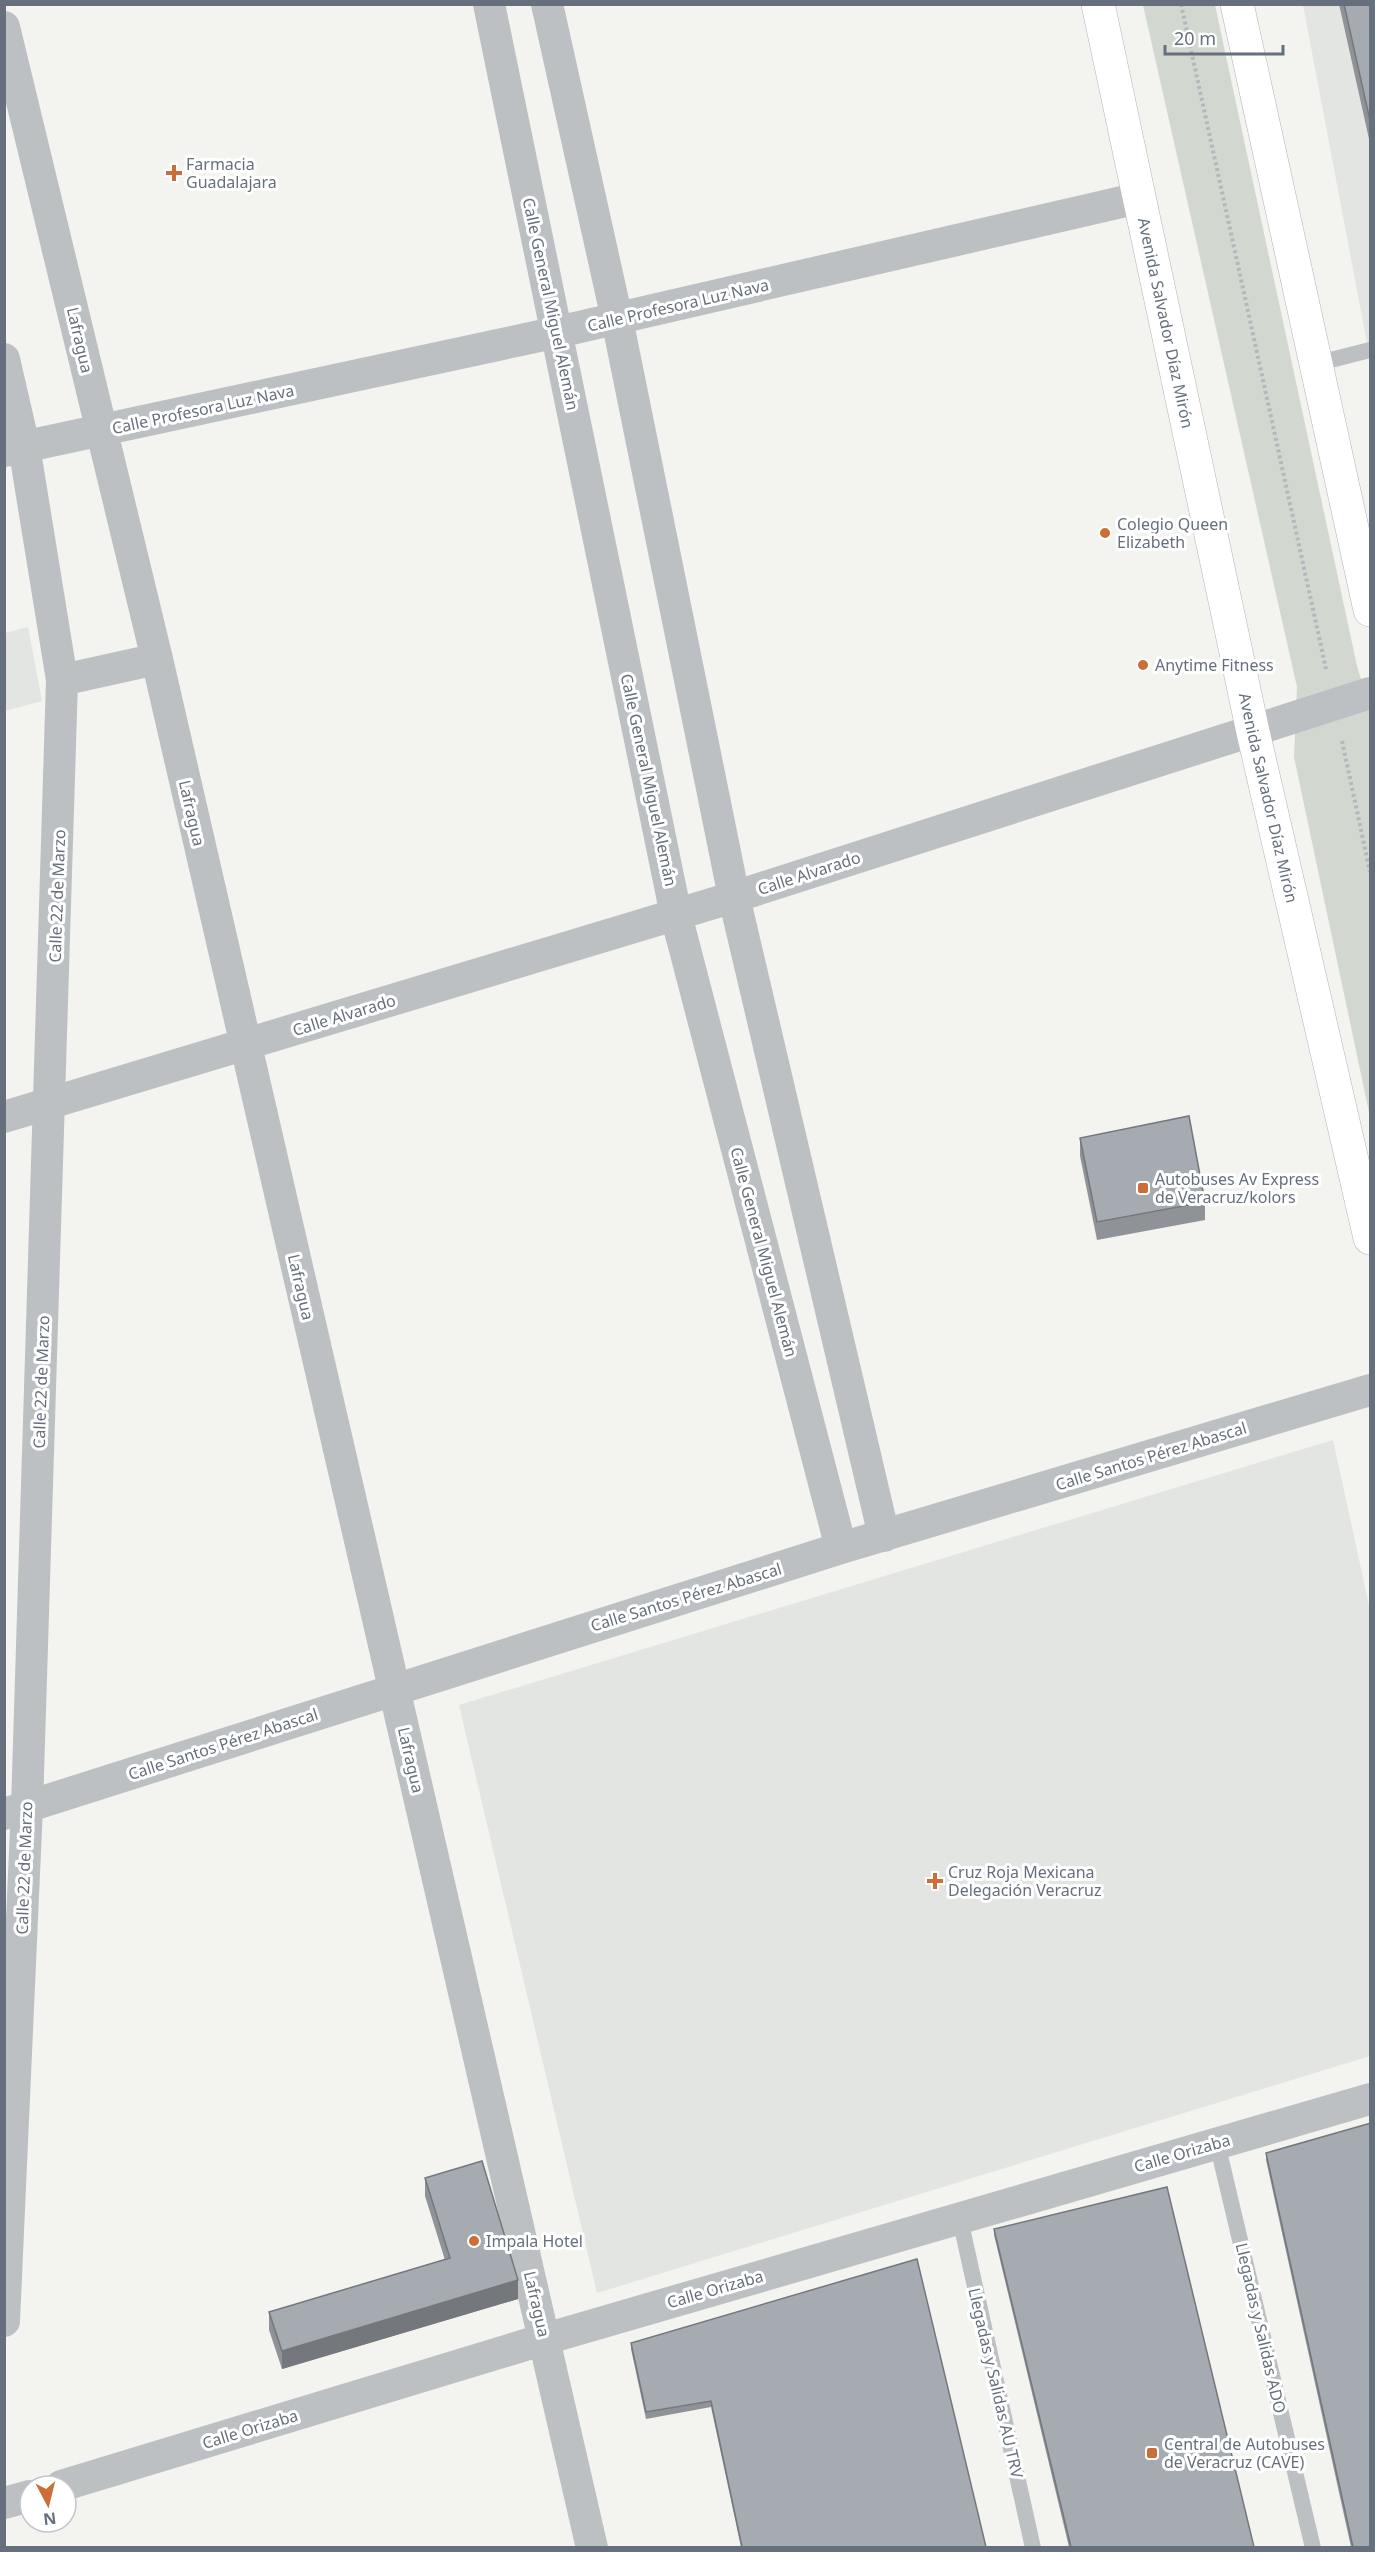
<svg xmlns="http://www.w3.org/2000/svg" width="1375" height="2552" font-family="'Noto Sans',sans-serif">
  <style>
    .built { fill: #e3e5e3 }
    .green { fill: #d2d8d0 }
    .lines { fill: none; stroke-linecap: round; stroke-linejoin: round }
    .secondary-casing { stroke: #b0b3b8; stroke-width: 34 }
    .path { stroke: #b5b7ba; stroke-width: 4; stroke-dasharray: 3 3; stroke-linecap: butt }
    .lane { stroke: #bdc0c3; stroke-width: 16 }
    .street { stroke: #bdc0c3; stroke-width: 32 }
    .secondary { stroke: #fff; stroke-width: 33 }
    .wall { fill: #8f9398 }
    .shaded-wall { fill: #74787c }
    .building { fill: #a6abb1; stroke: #74787c; stroke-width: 1.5 }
    .poi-dot { fill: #cb6e38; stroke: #fff; stroke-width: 2 }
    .labels { text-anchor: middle; stroke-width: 6; stroke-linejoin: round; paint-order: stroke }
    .poi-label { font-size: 16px; fill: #66707d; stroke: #fff; text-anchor: start }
    .street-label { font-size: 16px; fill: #66707d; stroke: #fff }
  </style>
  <rect width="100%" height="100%" fill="#f3f3f0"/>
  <!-- built -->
  <path class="built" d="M1303,5H1370V359Z
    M28,627L42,701L5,711V633Z
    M1333,1440L1370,1610V2056L597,2293L459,1705Z"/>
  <!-- green -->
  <path class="green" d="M1143,5H1215L1357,666L1370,708V1117L1294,757L1297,687Z"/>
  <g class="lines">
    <defs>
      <g id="secondary">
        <path id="s1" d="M1098,4L1253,732L1370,1238"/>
        <path d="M1237,4L1370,610"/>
      </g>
    </defs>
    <!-- secondary casing -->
    <use href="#secondary" class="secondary-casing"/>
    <!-- path -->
    <path class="path" d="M1181,4L1326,669
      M1342,741L1370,872"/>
    <!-- lane -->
    <path class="lane" d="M1315,364L1370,350
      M1217,2143L1313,2548
      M960,2219L1033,2548"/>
    <!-- street -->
    <path class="street" d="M489,4L676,915L841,1548
      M547,4L617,319L734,897L884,1536
      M4,27L157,659L592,2548
      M4,359L24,446L62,680L27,1807L4,2321
      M4,451L558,332L1139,198
      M62,680L157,659
      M4,1117L734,897L1370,693
      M4,1814L841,1548L1370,1390
      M61,2486L545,2339L1370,2099
      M4,2503L30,2496"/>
    <!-- secondary -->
    <use href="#secondary" class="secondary"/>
  </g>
  <!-- wall -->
  <path class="wall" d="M1339,4H1371V148Z
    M1080,1138L1205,1202V1220L1097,1240L1080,1156Z
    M1266,2153L1371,2547H1351L1266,2160Z
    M425,2178L518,2299L282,2369L269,2330V2312L445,2260L425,2196Z
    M994,2229L1254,2547H1069L994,2235Z
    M631,2343L986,2547H741L711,2407L646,2419L631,2349Z"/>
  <!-- shaded-wall -->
  <path class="shaded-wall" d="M518,2280V2299L282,2369V2351Z"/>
  <!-- building -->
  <path class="building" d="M1344,4H1371V125Z
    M1189,1116L1205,1202L1097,1222L1080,1138Z
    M1371,2123V2547H1353L1266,2153Z
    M482,2161L518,2280L282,2351L269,2312L450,2258L425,2178Z
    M1167,2187L1254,2547H1071L994,2229Z
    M917,2259L986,2547H742L711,2401L646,2412L631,2343Z"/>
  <!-- markers -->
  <g class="poi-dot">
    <path d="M171 164h6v6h6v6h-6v6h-6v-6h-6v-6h6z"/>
    <circle cx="1105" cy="533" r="6"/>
    <circle cx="1143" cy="665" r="6"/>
    <rect x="1137" y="1182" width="12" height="12" rx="3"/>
    <path d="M932 1872h6v6h6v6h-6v6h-6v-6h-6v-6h6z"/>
    <circle cx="474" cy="2241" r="6"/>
    <rect x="1146" y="2447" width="12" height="12" rx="3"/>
  </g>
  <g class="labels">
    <!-- poi labels -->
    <g class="poi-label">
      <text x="186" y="170">Farmacia<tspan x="186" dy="18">Guadalajara</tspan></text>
      <text x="1117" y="530">Colegio Queen<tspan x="1117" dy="18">Elizabeth</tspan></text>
      <text x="1155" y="671">Anytime Fitness</text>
      <text x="1155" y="1185">Autobuses Av Express<tspan x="1155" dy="18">de Veracruz/kolors</tspan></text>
      <text x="948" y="1878">Cruz Roja Mexicana<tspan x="948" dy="18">Delegación Veracruz</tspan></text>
      <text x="486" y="2247">Impala Hotel</text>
      <text x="1164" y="2450">Central de Autobuses<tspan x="1164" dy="18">de Veracruz (CAVE)</tspan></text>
    </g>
    <!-- street labels -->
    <g class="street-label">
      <text transform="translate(551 304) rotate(78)" y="6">Calle General Miguel Alemán</text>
      <text transform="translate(678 305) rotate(-13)" y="6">Calle Profesora Luz Nava</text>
      <text dy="6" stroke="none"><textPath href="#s1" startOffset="326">Avenida Salvador Díaz Mirón</textPath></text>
      <text transform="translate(80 340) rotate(77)" y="6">Lafragua</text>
      <text transform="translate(203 409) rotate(-12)" y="6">Calle Profesora Luz Nava</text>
      <text transform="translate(649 780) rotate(78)" y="6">Calle General Miguel Alemán</text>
      <text dy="6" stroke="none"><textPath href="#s1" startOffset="812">Avenida Salvador Díaz Mirón</textPath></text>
      <text transform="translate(192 813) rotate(77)" y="6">Lafragua</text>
      <text transform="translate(809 873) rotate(-18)" y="6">Calle Alvarado</text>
      <text transform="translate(57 896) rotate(-88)" y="6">Calle 22 de Marzo</text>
      <text transform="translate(344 1015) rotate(-17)" y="6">Calle Alvarado</text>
      <text transform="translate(764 1252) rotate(75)" y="6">Calle General Miguel Alemán</text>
      <text transform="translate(301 1287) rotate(77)" y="6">Lafragua</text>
      <text transform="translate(41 1382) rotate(-88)" y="6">Calle 22 de Marzo</text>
      <text transform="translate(1151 1456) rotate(-17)" y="6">Calle Santos Pérez Abascal</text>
      <text transform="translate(686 1597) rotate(-17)" y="6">Calle Santos Pérez Abascal</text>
      <text transform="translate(223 1744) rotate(-18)" y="6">Calle Santos Pérez Abascal</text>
      <text transform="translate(411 1760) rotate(77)" y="6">Lafragua</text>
      <text transform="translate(24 1868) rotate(-88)" y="6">Calle 22 de Marzo</text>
      <text transform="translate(1182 2153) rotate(-16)" y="6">Calle Orizaba</text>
      <text transform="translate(715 2289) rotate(-16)" y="6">Calle Orizaba</text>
      <text transform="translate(537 2304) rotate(77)" y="6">Lafragua</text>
      <text transform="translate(1261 2328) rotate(77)" y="6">Llegadas y Salidas ADO</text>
      <text transform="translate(996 2383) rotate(77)" y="6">Llegadas y Salidas AU TRV</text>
      <text transform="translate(250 2429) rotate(-17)" y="6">Calle Orizaba</text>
    </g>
  </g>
  <!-- border -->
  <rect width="1375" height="2552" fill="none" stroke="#66707d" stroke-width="12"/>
  <!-- north arrow -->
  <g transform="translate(48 2504) rotate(173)"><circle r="28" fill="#ffffff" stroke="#c2c6cb" stroke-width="1.5"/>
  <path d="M0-4.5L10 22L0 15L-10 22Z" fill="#cb6e38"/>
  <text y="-9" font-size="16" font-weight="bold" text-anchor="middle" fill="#66707d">N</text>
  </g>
  <!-- scale -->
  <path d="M1165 45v9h118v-9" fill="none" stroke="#66707d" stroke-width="3"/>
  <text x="1174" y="45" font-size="18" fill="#66707d" stroke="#ffffff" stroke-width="4.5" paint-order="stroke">20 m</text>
</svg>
